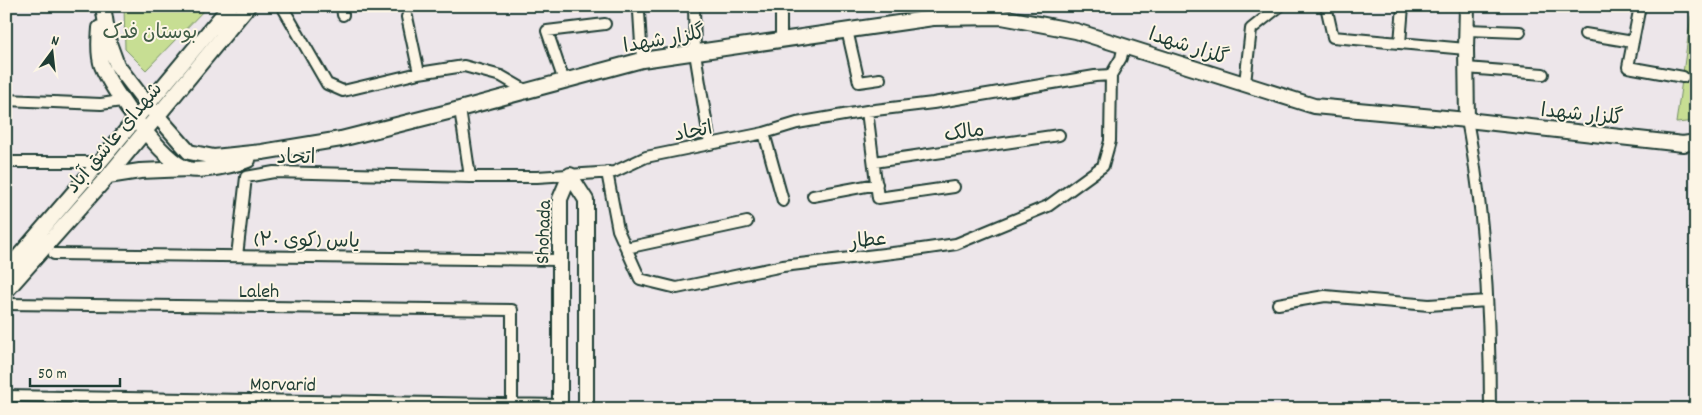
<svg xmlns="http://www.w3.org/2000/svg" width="1702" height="415" font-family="Dekko,'Playpen Sans Arabic',sans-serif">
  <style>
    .green { fill: #c7de93; stroke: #738e64 }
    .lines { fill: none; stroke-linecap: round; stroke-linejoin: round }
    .street-casing { stroke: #1f3d34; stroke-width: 14 }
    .secondary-casing { stroke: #1f3d34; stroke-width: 18 }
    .path { stroke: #1f3d34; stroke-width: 2; stroke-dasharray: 1 4; stroke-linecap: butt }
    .street { stroke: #fcf5e5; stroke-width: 10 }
    .secondary { stroke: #fcf5e5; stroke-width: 14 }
    .labels { text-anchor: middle; stroke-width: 4; stroke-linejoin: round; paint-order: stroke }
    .park-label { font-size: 20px; fill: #415d47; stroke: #fcf5e5 }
    .street-label { font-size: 20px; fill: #1f3d34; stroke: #fcf5e5 }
  </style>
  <rect width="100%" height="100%" fill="#ede6ea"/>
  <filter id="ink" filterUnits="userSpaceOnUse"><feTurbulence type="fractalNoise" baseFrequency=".02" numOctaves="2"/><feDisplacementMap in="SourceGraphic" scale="10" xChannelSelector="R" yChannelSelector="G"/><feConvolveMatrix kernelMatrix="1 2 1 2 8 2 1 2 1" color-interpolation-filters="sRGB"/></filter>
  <g filter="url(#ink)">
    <!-- green -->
    <path class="green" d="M124,6H208L146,70L125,49Z
      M1691,16L1696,17V121L1676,123Z"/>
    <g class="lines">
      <defs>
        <path id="street" d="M282,6L327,84L343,91L419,73L464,66L501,76L527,91
          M342,6L343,15
          M694,6L695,53L710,144
          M781,6V40
          M1326,6L1333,37L1466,49
          M1640,6L1628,67L1683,77
          M639,12L642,60
          M407,17L419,73
          M847,30L859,82L880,79
          M1467,30L1520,32
          M1585,34L1633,42
          M1400,43L1403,6
          M1466,68L1543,74
          M564,81L547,31L605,24
          M1245,83L1251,29L1280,6
          M6,100L101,104L121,101
          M460,109L470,177
          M867,111L878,198L954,187
          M1467,120C1485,215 1490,312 1490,409
          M764,133L783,201
          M6,162H100
          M874,162L1059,135
          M607,172L618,230L640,279L677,288L783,266L901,252L956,244L1048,206L1103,166L1110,141L1111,75
          M813,196L877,184
          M626,248L747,222
          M54,254L560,260
          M237,256L246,177L274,172L470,177H537L614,172L646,157L764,133L797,123L867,111L933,103L1095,76L1111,75L1121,58L1124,45
          M6,304L512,310V409
          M1278,304L1325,296L1429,305L1487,301
          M6,396L560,405"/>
        <path id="secondary" d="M103,6L109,43L117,65L147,104L189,152L214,157L262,152L341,139L452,111L642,60L933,18L1002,17L1076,31L1314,106L1467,120L1683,144L1696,142
          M1467,6L1466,49L1467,120
          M100,28C99,39 98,55 102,66C112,91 162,161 188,169C199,172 237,165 248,160
          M108,176L140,171L188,169
          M6,271L100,162L230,6
          M6,291L108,176L248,6
          M560,409V199L570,175L586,200V409"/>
      </defs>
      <!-- street casing -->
      <use href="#street" class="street-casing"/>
      <!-- secondary casing -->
      <use href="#secondary" class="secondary-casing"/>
      <!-- path -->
      <path class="path" d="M1440,9L1454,10"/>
      <!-- street -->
      <use href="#street" class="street"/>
      <!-- secondary -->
      <use href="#secondary" class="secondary"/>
    </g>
  </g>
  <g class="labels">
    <!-- park labels -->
    <g class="park-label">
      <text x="150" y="38">بوستان فدک</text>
    </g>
    <!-- street labels -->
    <g class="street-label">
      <text transform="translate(664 38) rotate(-10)" y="7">گلزار شهدا</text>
      <text transform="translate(1189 45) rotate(18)" y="7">گلزار شهدا</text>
      <text transform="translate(1582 113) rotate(6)" y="7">گلزار شهدا</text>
      <text transform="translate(693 130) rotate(-11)" y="7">اتحاد</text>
      <text transform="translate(964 131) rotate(-8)" y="7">مالک</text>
      <text transform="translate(113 137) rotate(-50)" y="7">شهدای عاشق آباد</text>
      <text x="296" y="163">اتحاد</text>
      <text transform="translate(542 232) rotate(-88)" y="7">Shohada</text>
      <text transform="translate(307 239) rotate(1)" y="7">یاس (کوی ۲۰)</text>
      <text transform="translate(868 239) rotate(-6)" y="7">عطار</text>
      <text x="259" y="297">Laleh</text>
      <text transform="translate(283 383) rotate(1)" y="7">Morvarid</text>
    </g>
  </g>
  <!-- margin -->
  <rect width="1702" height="415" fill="none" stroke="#fcf5e5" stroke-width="25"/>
  <rect x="12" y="12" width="1677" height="390" fill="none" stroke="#1f3d34" stroke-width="2" filter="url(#ink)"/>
  <!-- north arrow -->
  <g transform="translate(52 52) rotate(15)" stroke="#fcf5e5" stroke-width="4" paint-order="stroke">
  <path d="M0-4L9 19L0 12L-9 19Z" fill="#1f3d34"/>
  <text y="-8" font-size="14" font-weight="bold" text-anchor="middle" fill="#1f3d34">N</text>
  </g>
  <!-- scale -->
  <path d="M30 378v8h90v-8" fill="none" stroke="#1f3d34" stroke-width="2.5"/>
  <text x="38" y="378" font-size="15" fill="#1f3d34" stroke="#fcf5e5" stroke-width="4" paint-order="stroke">50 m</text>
</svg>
